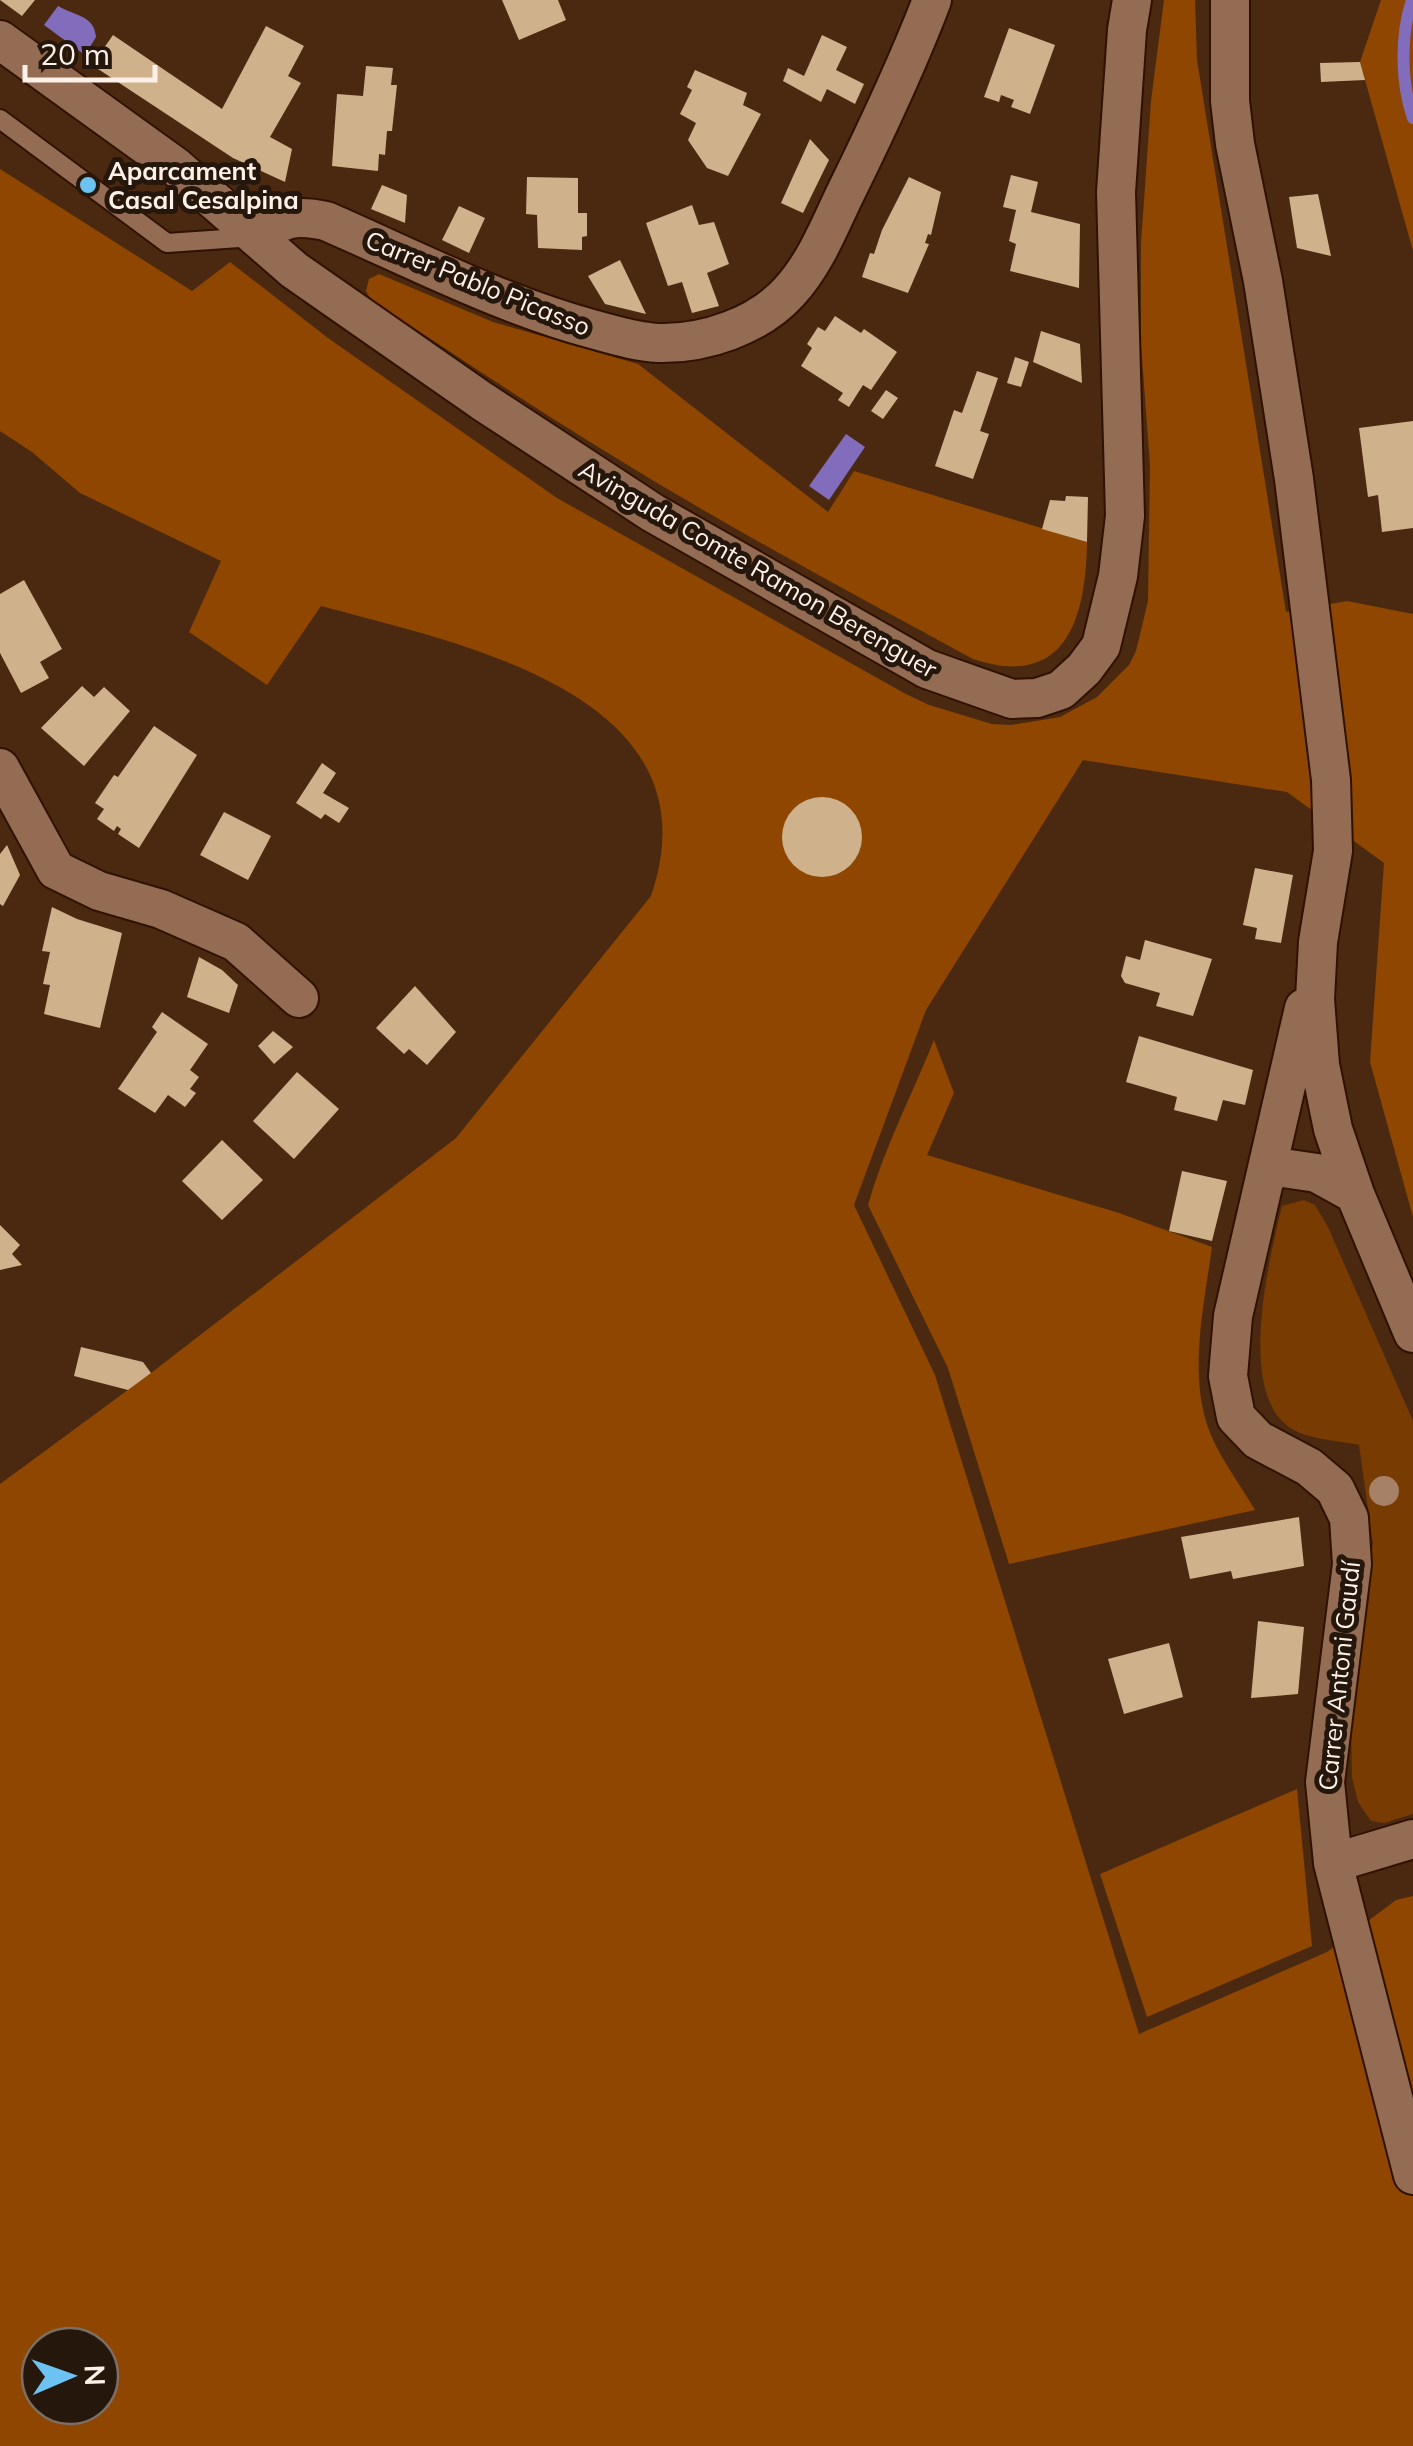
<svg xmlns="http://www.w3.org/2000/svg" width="1413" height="2446" font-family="Mulish,sans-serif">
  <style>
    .green { fill: #783b02 }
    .forest { fill: #8e4600; fill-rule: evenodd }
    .water { fill: #816dbc }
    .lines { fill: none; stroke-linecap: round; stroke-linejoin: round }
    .stream { stroke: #816dbc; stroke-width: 12 }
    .building { fill: #cfb28b }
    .lane-casing { stroke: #301100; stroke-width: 22 }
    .street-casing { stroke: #301100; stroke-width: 42 }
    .lane { stroke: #936c53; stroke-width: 18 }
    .street { stroke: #936c53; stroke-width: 38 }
    .tree { fill: #a68067 }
    .poi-dot { fill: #6cc3f2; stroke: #26170c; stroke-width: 4 }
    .labels { text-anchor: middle; stroke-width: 10; stroke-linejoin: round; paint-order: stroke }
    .poi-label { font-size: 25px; font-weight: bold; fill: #fff1e9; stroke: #26170c; text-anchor: start }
    .street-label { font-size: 25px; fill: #fff1e9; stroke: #26170c }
  </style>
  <rect width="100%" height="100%" fill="#4b2911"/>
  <!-- green -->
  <path class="green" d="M1304,1200L1315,1205L1328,1227L1413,1421V1814L1384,1823L1371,1821L1358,1802L1352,1777L1350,1673L1373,1544L1359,1445C1340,1441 1316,1440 1298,1432C1233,1404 1269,1260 1282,1206Z"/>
  <!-- forest -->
  <path class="forest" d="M1164,0H1195L1197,60L1286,612L1347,601L1413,614V1217L1370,1062L1384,863L1287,792L1083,760L926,1010L854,1205L935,1375L1139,2034L1327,1952L1396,1900L1413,1896V2446H0V1484L151,1373L456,1138L651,896C720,694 460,644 321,606L267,685L189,632L221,561L80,493L32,452L0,431V169L192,291L230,262L328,338L557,498L904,693L929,705L992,724L1011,725L1060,717L1097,697L1129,665L1136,651L1148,601L1150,465L1141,345V243L1151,101ZM40,2346H100V2406H40Z
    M1381,0H1413V251L1360,62Z
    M379,274L493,322L638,364L828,512L854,471L1087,542C1086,618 1066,690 973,659C846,590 718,522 595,445C519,398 445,348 371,300L366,291L369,279Z
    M934,1040L954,1093L927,1155L1119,1213L1212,1247C1204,1306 1187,1378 1211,1435C1222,1461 1241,1486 1255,1510L1009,1564L948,1368L868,1205C884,1148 912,1095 934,1040Z
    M1297,1789L1312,1946L1147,2017L1100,1874Z"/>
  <!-- water -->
  <path class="water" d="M58,6C75,16 94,15 96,37L85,55L44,25Z
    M846,434L865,447L829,500L809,486Z"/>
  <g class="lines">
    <!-- stream -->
    <path class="stream" d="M1412,0C1400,36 1401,83 1413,118"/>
  </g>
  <!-- building -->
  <path class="building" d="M0,0H35L22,16Z
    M502,0H558L566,20L519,40Z
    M266,26L304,46L288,76L301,83L270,137L292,149L285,182L233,158L92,65L113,35L222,109Z
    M1009,28L1055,45L1030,114L1011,107L1014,100L1001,95L999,102L984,97Z
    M822,35L847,47L836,70L864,84L855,104L827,89L821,102L783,81L788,68L804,76Z
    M1360,62L1365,80L1321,82L1320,63Z
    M366,66L393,68L391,85H397L392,131H387L385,155L379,154L378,171L332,166L337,94L363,96Z
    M695,70L747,93L743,105L761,114L728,176L707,168L688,140L696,123L680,114L692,90L687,87Z
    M810,139L829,160L803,213L781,203Z
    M1011,175L1038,182L1031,212L1080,224L1079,288L1010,271L1016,244L1009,241L1016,210L1003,207Z
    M527,177L578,178V213H587V236L582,237V250L538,248L537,215L526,214Z
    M909,177L941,192L931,235L928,234L925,243L929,244L908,293L862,277L870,253L874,254L882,230Z
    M382,185L407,195L405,223L371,209Z
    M1318,194L1331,256L1297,248L1289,197Z
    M692,205L699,225L714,222L729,264L707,273L719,306L692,313L682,282L668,286L646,223Z
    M459,206L485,218L469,253L442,240Z
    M620,260L646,314L605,304L588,276Z
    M835,316L861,333L864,329L897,352L871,390L863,385L849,407L838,400L843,393L801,366L812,348L807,344L818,327L825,331Z
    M1041,331L1080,344L1082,383L1033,362Z
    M1015,357L1029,362L1021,387L1007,383Z
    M977,371L998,378L980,431L989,434L973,479L935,466L954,410L962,413Z
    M886,390L898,398L883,419L871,411Z
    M1413,421V528L1382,532L1378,495L1368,497L1359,428Z
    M1066,496L1088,497L1087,542L1042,529L1050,500L1065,501Z
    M24,580L62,649L40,662L49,678L21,693L0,653V594Z
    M82,686L94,697L104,687L130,711L84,766L41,728Z
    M154,726L197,755L139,848L118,834L121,829L117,826L114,831L97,819L104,809L95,803L114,775L118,777Z
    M322,763L336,773L323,793L349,808L339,823L325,814L321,819L296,803Z
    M782 837a40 40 0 1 1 80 0a40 40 0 1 1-80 0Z
    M224,812L271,836L248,880L200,855Z
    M7,845L20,875L3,906L0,904V854Z
    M1255,868L1293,875L1281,943L1255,939L1257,928L1243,925Z
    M52,907L77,919L122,933L100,1028L44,1014L50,985L43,984L50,952L42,951Z
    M1145,940L1212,959L1193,1016L1156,1006L1160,993L1125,983L1121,976L1126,956L1140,960Z
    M199,957L222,970L238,985L229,1013L187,997Z
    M415,986L456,1032L427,1065L409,1049L404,1054L376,1028Z
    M162,1012L208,1044L190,1070L199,1077L190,1089L196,1093L185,1107L168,1095L155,1113L118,1089L157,1032L152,1027Z
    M273,1031L293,1047L274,1064L258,1046Z
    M1139,1036L1253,1070L1245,1105L1223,1100L1217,1121L1174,1110L1177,1097L1126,1082Z
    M297,1072L339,1109L294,1159L253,1121Z
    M222,1140L263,1180L222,1220L182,1181Z
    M1182,1171L1227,1181L1212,1241L1169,1231Z
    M0,1225L20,1245L12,1254L22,1265L0,1270Z
    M81,1347L143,1362L151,1373L128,1390L74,1376Z
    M1299,1517L1304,1566L1233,1579L1231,1571L1190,1579L1181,1537Z
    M1258,1621L1304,1627L1298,1694L1251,1698Z
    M1169,1643L1183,1697L1124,1714L1108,1659Z"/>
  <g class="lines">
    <defs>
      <path id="lane" d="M0,119L167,243L254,237"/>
      <path id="street" d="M1230,0V101L1235,144L1263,281L1294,479L1331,780L1333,851L1318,942L1315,999L1320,1065L1333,1129L1355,1194L1413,1333
        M0,40L176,167L294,270L482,401L653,513L927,669L1012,699L1037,698L1061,690L1084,669L1101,646L1118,576L1125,516L1116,192L1127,30L1132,0
        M256,237C283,218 294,214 326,221C413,259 500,304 592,329C614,335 636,342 659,343C705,344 758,326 789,292C815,264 829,227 845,194C876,131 907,66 932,0
        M0,768L56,870L99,891L161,909L236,942L299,998
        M1304,1008L1233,1316L1228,1376L1236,1417L1258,1440L1309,1467L1335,1489L1349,1518L1352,1564L1325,1782L1333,1863L1413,2175
        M1269,1166L1317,1173L1355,1194
        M1333,1863L1413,1839"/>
    </defs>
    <!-- lane casing -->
    <use href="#lane" class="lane-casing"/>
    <!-- street casing -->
    <use href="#street" class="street-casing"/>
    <!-- lane -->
    <use href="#lane" class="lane"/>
    <!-- street -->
    <use href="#street" class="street"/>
  </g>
  <!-- trees -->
  <circle class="tree" cx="1384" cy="1491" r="15"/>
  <!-- markers -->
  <circle class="poi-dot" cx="88" cy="185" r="10"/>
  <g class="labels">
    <!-- poi labels -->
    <g class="poi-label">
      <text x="108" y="180">Aparcament<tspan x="108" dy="29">Casal Cesalpina</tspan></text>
    </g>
    <!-- street labels -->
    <g class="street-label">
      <text transform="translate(478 283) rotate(22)" y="9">Carrer Pablo Picasso</text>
      <text transform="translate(758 569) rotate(30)" y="9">Avinguda Comte Ramon Berenguer</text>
      <text transform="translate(1339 1676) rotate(-84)" y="9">Carrer Antoni Gaudí</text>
    </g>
  </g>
  <!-- north arrow -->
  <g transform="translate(70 2376) rotate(88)"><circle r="48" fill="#26170c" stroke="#7d6e64" stroke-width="2.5"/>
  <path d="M0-8L18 38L0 25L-18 38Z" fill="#6cc3f2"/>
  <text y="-15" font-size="28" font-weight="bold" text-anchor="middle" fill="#fff1e9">N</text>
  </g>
  <!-- scale -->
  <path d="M25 65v15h130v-15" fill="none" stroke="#fff1e9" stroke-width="5"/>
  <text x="40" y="65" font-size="30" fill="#fff1e9" stroke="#26170c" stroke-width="8" paint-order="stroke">20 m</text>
</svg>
